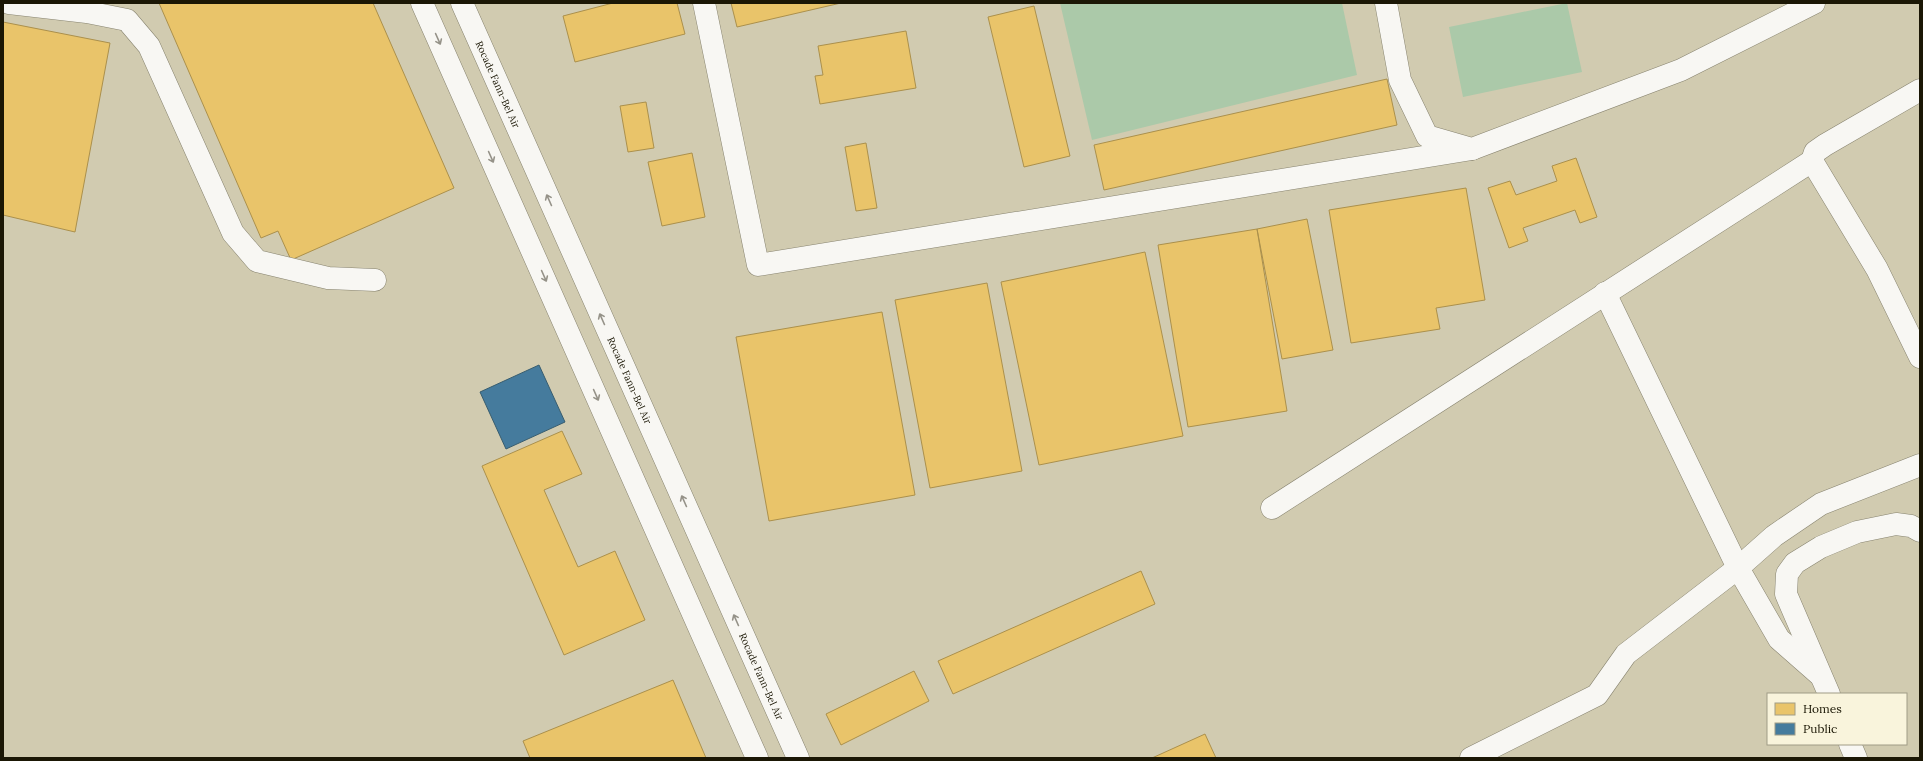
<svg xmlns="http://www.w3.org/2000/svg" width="1923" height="761" font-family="Lora,serif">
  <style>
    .green { fill: #abc9a9 }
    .homes { fill: #e9c46a; stroke: #ab904c }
    .public { fill: #457b9d; stroke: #385d6f }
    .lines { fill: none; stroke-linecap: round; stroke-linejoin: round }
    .minor-casing { stroke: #87836f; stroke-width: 23 }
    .minor { stroke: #f8f7f3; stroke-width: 22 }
    .oneway { stroke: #959288 }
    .labels { text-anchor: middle; stroke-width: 4; stroke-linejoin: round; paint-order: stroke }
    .street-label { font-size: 10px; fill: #1b1705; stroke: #f9f4dc }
  </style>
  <rect width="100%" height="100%" fill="#d1cbb0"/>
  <!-- green -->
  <path class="green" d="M1060,3H1342L1357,75L1092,140Z
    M1567,3L1582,72L1463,97L1449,27Z"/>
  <!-- homes -->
  <path class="homes" d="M159,3H373L454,188L291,260L278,231L261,238Z
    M613,3H677L685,34L575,62L563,16Z
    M731,3H841L737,27Z
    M1034,6L1070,156L1024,167L988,17Z
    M3,22L110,43L75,232L3,215Z
    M906,31L916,88L820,104L815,76L823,75L818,46Z
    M1387,79L1397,125L1104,190L1094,145Z
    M646,102L654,148L628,152L620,106Z
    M866,143L877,208L856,211L845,147Z
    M692,153L705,217L662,226L648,162Z
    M1576,158L1597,217L1580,223L1575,210L1523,228L1528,241L1509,248L1488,188L1510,181L1516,195L1557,181L1552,166Z
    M1466,188L1485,300L1436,308L1440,329L1351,343L1329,210Z
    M1307,219L1333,350L1282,359L1257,229Z
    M1257,229L1287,411L1188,427L1158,245Z
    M1145,252L1183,436L1039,465L1001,282Z
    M987,283L1022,471L930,488L895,300Z
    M882,312L915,495L769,521L736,337Z
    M562,431L582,474L544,490L578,567L615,551L645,620L564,655L482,466Z
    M1141,571L1155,604L953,694L938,661Z
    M914,671L929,701L841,745L826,714Z
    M673,680L706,758H530L523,741Z
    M1205,734L1216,758H1152Z"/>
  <!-- public -->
  <path class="public" d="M539,365L565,422L506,449L480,392Z"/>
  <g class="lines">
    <defs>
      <g id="minor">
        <path d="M9,3L87,12L127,20L149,46L233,233L257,261L328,278L375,280"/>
        <path d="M422,3L757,758"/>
        <path id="s1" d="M462,3L798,758"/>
        <path d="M704,3L758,265L1472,149"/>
        <path d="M1386,3L1400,80L1427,136L1472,149L1681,70L1814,3"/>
        <path d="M1812,161L1877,269L1920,357"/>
        <path d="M1605,293L1738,568L1779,639L1820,675"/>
        <path d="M1272,508L1812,161L1815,152L1825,145L1920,90"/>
        <path d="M1829,694L1786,594L1787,574L1795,563L1821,547L1857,532L1896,524L1911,526L1920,531"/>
        <path d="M1850,744L1856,758"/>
        <path d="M1471,758L1597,695L1626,654L1738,568L1774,536L1821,504L1920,465"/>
      </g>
    </defs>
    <!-- minor casing -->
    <use href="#minor" class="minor-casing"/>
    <!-- minor -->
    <use href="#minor" class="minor"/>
  </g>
  <!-- one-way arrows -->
  <defs><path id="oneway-shaft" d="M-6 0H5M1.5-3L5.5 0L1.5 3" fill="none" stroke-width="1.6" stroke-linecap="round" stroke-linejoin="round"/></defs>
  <g class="oneway">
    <use href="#oneway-shaft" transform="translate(438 39) rotate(66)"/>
    <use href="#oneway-shaft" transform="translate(491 157) rotate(66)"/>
    <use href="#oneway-shaft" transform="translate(549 200) rotate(-114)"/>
    <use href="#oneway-shaft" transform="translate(544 276) rotate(66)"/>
    <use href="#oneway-shaft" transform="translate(602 319) rotate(-114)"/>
    <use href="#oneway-shaft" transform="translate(596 395) rotate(66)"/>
    <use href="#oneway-shaft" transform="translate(684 501) rotate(-114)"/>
    <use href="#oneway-shaft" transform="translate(736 620) rotate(-114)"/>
  </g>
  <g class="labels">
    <!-- street labels -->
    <g class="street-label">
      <text dy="4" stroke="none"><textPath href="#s1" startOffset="89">Rocade Fann-Bel Air</textPath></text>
      <text dy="4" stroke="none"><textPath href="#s1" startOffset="413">Rocade Fann-Bel Air</textPath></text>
      <text dy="4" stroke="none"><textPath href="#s1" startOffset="737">Rocade Fann-Bel Air</textPath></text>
    </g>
  </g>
  <!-- border -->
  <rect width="1923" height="761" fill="none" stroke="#1b1705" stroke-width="8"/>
  <!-- legend -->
  <rect x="1767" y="693" width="140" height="52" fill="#f9f4dc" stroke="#a09c86"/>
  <rect x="1775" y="703" width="20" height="12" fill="#e9c46a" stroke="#a09c86"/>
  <text x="1803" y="713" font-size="12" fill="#1b1705">Homes</text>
  <rect x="1775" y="723" width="20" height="12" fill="#457b9d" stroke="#a09c86"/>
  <text x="1803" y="733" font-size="12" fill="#1b1705">Public</text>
</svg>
